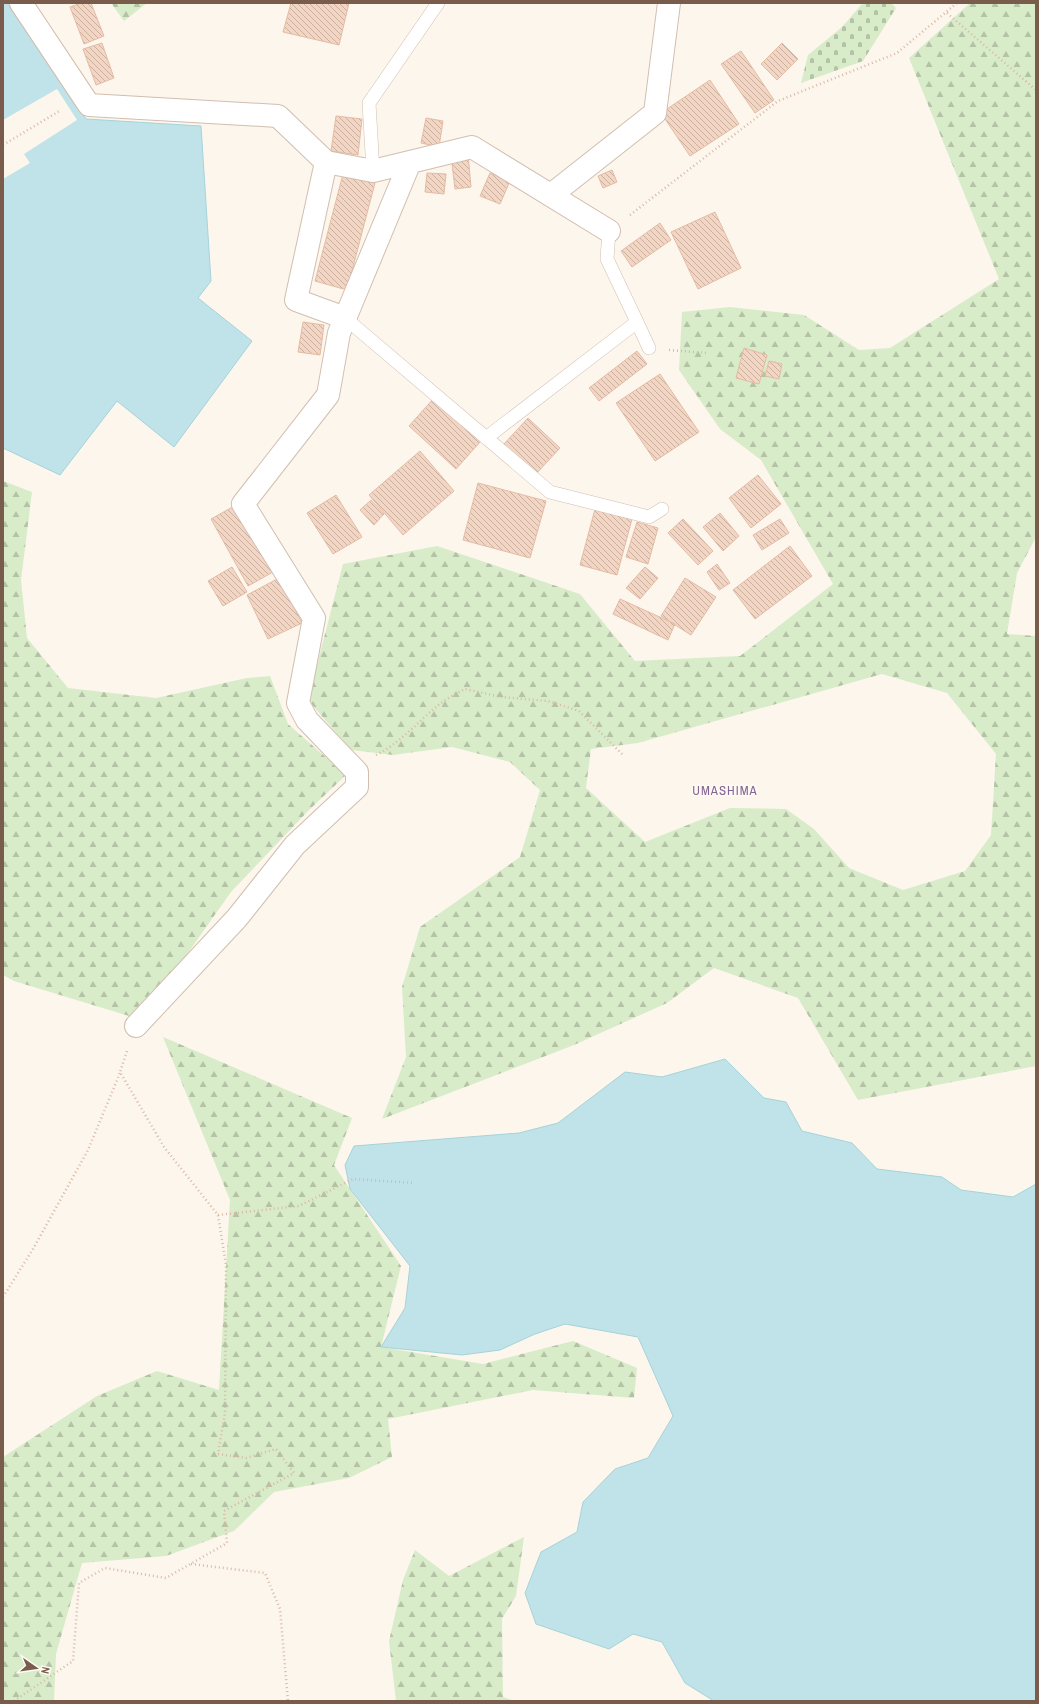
<svg xmlns="http://www.w3.org/2000/svg" width="1039" height="1704" font-family="'Archivo Narrow',sans-serif">
  <style>
    .forest { fill: url(#forest-firs); fill-rule: evenodd }
    .cemetery { fill: url(#cemetery-stones) }
    .water { fill: #bfe3e8; stroke: #a5d3da }
    .pier { fill: #fdf6ec }
    .building { fill: url(#building-back-hatch); stroke: #e6bba3 }
    .lines { fill: none; stroke-linecap: round; stroke-linejoin: round }
    .lane-casing { stroke: #d1beb0; stroke-width: 14 }
    .street-casing { stroke: #d1beb0; stroke-width: 24 }
    .path { stroke: #d9b8a5; stroke-width: 2.5; stroke-dasharray: 1 3; stroke-linecap: butt }
    .lane { stroke: #fff; stroke-width: 13 }
    .street { stroke: #fff; stroke-width: 22 }
    .labels { text-anchor: middle; stroke-width: 3; stroke-linejoin: round; paint-order: stroke }
    .quarter-label { font-size: 13px; letter-spacing: 1px; fill: #846695; stroke: #fffaf3 }
  </style>
  <defs>
    <pattern id="forest-firs" width="22" height="20" patternUnits="userSpaceOnUse"><rect width="22" height="20" fill="#d8ecc9"/><path d="M5 1l3.5 6h-7zM16 11l3.5 6h-7z" fill="#b4c2a5"/></pattern>
    <pattern id="cemetery-stones" width="16" height="16" patternUnits="userSpaceOnUse"><rect width="16" height="16" fill="#d8ecc9"/><path d="M2 7V4a2 2 0 0 1 4 0v3zM10 15v-3a2 2 0 0 1 4 0v3z" fill="#b4c2a5"/></pattern>
    <pattern id="building-back-hatch" width="6" height="6" patternUnits="userSpaceOnUse"><rect width="6" height="6" fill="#f3d5c3"/><path d="M-1 5l2 2M0 0l6 6M5-1l2 2" fill="none" stroke="#cab0a1"/></pattern>
  </defs>
  <rect width="100%" height="100%" fill="#fdf6ec"/>
  <!-- forest -->
  <path class="forest" d="M111,3H147L124,21Z
    M970,3H1036V537L1017,573L1007,634L1036,636V1066L858,1100L798,998L714,968L667,1003L574,1045L382,1119L406,1057L402,987L420,927L520,857L540,790L510,762L452,747L393,755L351,750L308,700L343,564L437,546L580,594L635,661L740,656L833,584L761,460L720,429L679,370L682,312L730,307L804,315L859,350L890,348L999,279L909,58ZM882,674L947,693L996,754L991,835L965,871L903,890L849,868L814,829L786,809L730,808L645,842L586,788L591,749L638,743Z
    M3,481L32,492L21,580L27,638L68,688L156,698L247,678L270,676L288,724L346,775L309,810L231,892L185,957L129,1016L14,981L3,975Z
    M163,1037L352,1118L334,1165L401,1266L381,1347L483,1364L573,1341L637,1368L634,1398L533,1390L388,1419L392,1457L349,1478L274,1492L234,1531L166,1556L82,1563L56,1654L54,1701H3V1457L97,1396L157,1371L219,1390L230,1200Z
    M524,1537L516,1596L502,1619L503,1697L515,1701H396L389,1641L403,1580L415,1550L449,1576Z"/>
  <!-- cemetery -->
  <path class="cemetery" d="M867,3H891L896,8L863,61L801,83L808,55L842,27L861,5Z"/>
  <!-- water -->
  <path class="water" d="M3,3H7L86,119L201,126L211,281L198,298L252,341L174,447L117,401L60,475L3,448Z
    M725,1059L764,1098L786,1102L802,1131L852,1143L877,1169L942,1177L961,1190L1013,1197L1036,1184V1701H714L685,1683L662,1642L633,1634L609,1649L536,1624L525,1593L541,1552L577,1532L583,1502L615,1469L648,1458L673,1416L638,1337L565,1324L535,1334L500,1350L462,1355L381,1347L405,1308L410,1266L350,1189L345,1165L354,1146L519,1133L558,1123L625,1072L662,1077Z"/>
  <!-- pier -->
  <path class="pier" d="M57,89L77,120L24,154L30,163L3,179V120Z"/>
  <!-- building -->
  <path class="building" d="M81,3H91L104,36L84,44L70,7Z
    M291,3H349L339,45L283,32Z
    M102,43L114,78L96,85L83,49Z
    M782,43L798,59L777,80L761,64Z
    M741,51L774,100L755,113L721,64Z
    M710,80L739,124L690,156L661,113Z
    M336,116L362,119L358,155L331,151Z
    M426,118L443,121L439,147L421,143Z
    M468,154L471,187L455,189L451,156Z
    M612,170L617,182L603,188L598,176Z
    M427,173L446,174L444,194L425,192Z
    M490,173L510,181L500,204L480,196Z
    M343,174L375,183L347,290L315,281Z
    M715,212L741,268L698,289L671,232Z
    M660,223L671,240L632,267L621,251Z
    M303,322L324,325L320,355L298,352Z
    M744,348L767,355L759,384L736,378Z
    M637,351L647,364L599,401L589,388Z
    M769,361L782,364L779,379L765,376Z
    M660,374L699,432L655,461L616,403Z
    M434,398L481,441L456,469L409,426Z
    M528,418L560,448L535,475L503,445Z
    M420,451L454,491L403,535L369,495Z
    M758,475L781,504L751,528L729,498Z
    M478,483L546,501L530,558L463,540Z
    M336,495L362,537L333,554L307,513Z
    M371,500L384,514L374,525L360,510Z
    M236,505L273,572L248,586L211,519Z
    M595,509L632,519L617,575L580,565Z
    M720,513L739,536L723,551L703,527Z
    M683,519L713,551L698,565L668,533Z
    M780,519L789,533L762,550L753,535Z
    M637,522L658,528L648,564L626,557Z
    M790,546L812,576L755,619L733,590Z
    M717,564L730,583L719,590L707,572Z
    M232,567L247,592L223,606L208,581Z
    M645,567L658,578L640,599L626,588Z
    M279,578L302,623L268,639L247,595Z
    M685,578L716,597L691,635L661,616Z
    M620,599L675,624L668,640L613,614Z"/>
  <g class="lines">
    <defs>
      <path id="lane" d="M373,171L369,103L438,3
        M345,318L550,492L649,517L662,509
        M637,322L649,348
        M486,438L637,322L607,259L609,231"/>
      <path id="street" d="M21,3L89,105L278,116L326,162L373,171L472,147L609,231
        M326,162L296,300L345,318
        M551,195L655,113L669,3
        M136,1026L237,918L295,845L357,787V772L307,720L298,703L314,618L243,504L328,395L339,333L410,162"/>
    </defs>
    <!-- lane casing -->
    <use href="#lane" class="lane-casing"/>
    <!-- street casing -->
    <use href="#street" class="street-casing"/>
    <!-- path -->
    <path class="path" d="M947,13L1036,90
      M3,145L61,110
      M630,215L778,101L897,53L957,3
      M669,350L707,353
      M376,755C401,743 419,720 441,703C448,698 457,693 465,689L501,697L548,701L579,711L624,756
      M218,1215L299,1206L353,1179L414,1183
      M3,1297L33,1249L88,1150L120,1073
      M191,1564L265,1573L280,1609L288,1701
      M14,1701L73,1661L79,1583L105,1568L166,1578L227,1543L224,1511L294,1473L276,1449L246,1458L218,1454L225,1413L226,1265L218,1215L164,1147L120,1072L127,1051"/>
    <!-- lane -->
    <use href="#lane" class="lane"/>
    <!-- street -->
    <use href="#street" class="street"/>
  </g>
  <g class="labels">
    <!-- quarter labels -->
    <g class="quarter-label">
      <text x="725" y="795">UMASHIMA</text>
    </g>
  </g>
  <!-- border -->
  <rect width="1039" height="1704" fill="none" stroke="#7a5c4d" stroke-width="8"/>
  <!-- north arrow -->
  <g transform="translate(36 1668) rotate(103)" stroke="#fffaf3" stroke-width="3" paint-order="stroke">
  <path d="M0-3L7 15L0 10L-7 15Z" fill="#7a5c4d"/>
  <text y="-6" font-size="11" font-weight="bold" text-anchor="middle" fill="#7a5c4d">N</text>
  </g>
</svg>
